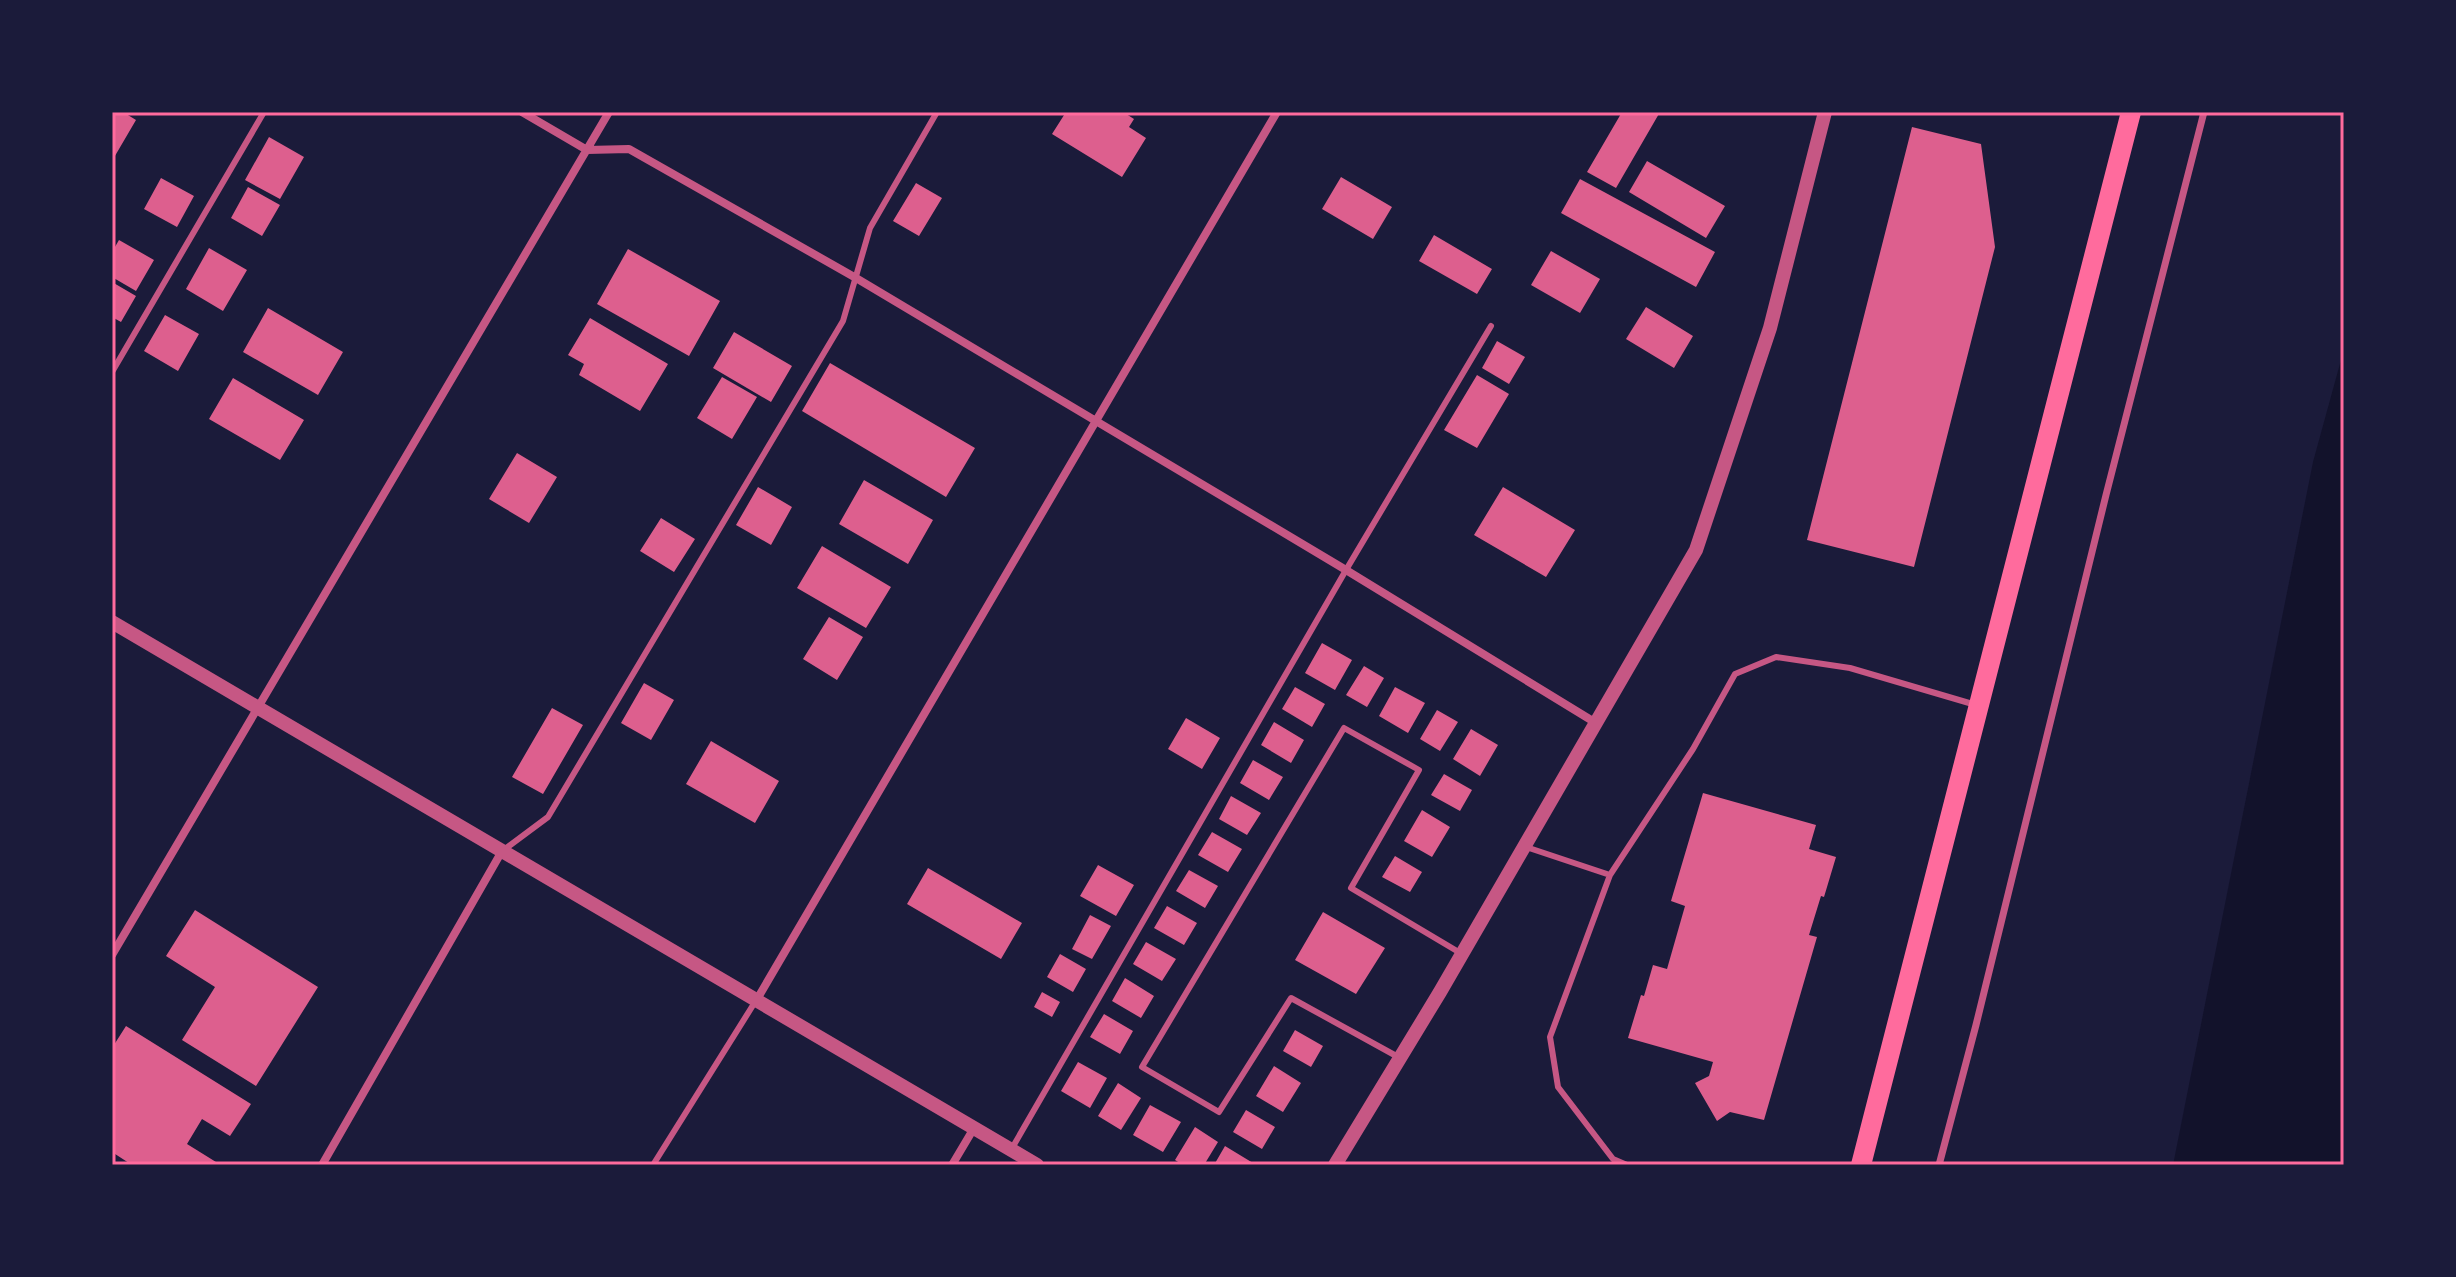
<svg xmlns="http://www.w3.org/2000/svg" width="2456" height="1277" font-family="'Asap Condensed',sans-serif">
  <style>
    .water { fill: #12122b }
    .building { fill: #dd5f8e }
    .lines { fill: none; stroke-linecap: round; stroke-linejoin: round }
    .service { stroke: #c65784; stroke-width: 6 }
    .pedestrian { stroke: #c65784; stroke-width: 7 }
    .minor { stroke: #c65784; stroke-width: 8 }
    .tertiary { stroke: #c65784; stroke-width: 14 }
    .primary { stroke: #ff6b9d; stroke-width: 20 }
    .neatline { fill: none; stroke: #ff6b9d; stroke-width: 3 }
  </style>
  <rect width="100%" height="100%" fill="#1b1b3a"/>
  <!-- water -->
  <path class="water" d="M2344,349V1165H2173L2313,462Z"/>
  <!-- building -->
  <path class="building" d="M112,112H123L136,120L112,161Z
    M1066,112H1123L1134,119L1129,127L1146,138L1122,177L1052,134Z
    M1622,112H1660L1616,188L1587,172Z
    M1912,127L1981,144L1995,247L1914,567L1807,540Z
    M269,137L304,157L280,199L245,180Z
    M1647,161L1725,206L1706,238L1629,192Z
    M1341,177L1392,207L1373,239L1322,209Z
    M161,178L194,196L177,227L144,209Z
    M1580,179L1715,252L1696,287L1561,213Z
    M916,183L942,198L919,236L893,221Z
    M248,187L280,205L262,236L231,218Z
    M1434,235L1492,269L1477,294L1419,261Z
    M119,240L154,260L136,291L112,277V252Z
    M209,248L247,270L223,311L186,289Z
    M628,249L720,301L689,356L597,304Z
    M1551,251L1600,279L1580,313L1531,285Z
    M112,282L136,296L121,322L112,317Z
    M1646,307L1693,336L1674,368L1626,339Z
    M268,308L343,352L318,395L243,352Z
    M165,315L199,334L178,371L144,351Z
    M590,318L668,364L640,411L579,375L584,364L568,355Z
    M734,332L792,366L771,402L713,368Z
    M1497,341L1525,357L1509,384L1482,368Z
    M830,363L975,448L946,497L802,411Z
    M1477,375L1509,394L1477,448L1444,430Z
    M722,377L757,397L732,439L697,418Z
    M233,378L304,420L280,460L209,419Z
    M517,453L557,477L529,523L489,499Z
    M864,480L933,520L908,564L839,524Z
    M758,487L792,507L771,545L736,525Z
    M1503,487L1575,530L1546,577L1474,535Z
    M661,518L695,539L674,572L640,551Z
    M822,546L891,587L866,628L797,588Z
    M829,617L863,637L837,680L803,659Z
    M1322,643L1352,660L1335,690L1305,673Z
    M1364,666L1384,678L1367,707L1346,695Z
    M644,683L674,700L651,740L621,723Z
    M1295,687L1325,704L1312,727L1282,709Z
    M1395,687L1425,703L1408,733L1379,716Z
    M552,708L583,725L543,794L512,777Z
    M1437,710L1458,722L1440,751L1420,739Z
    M1186,718L1220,738L1202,769L1168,749Z
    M1274,722L1304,740L1291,763L1261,745Z
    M1471,729L1498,745L1480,776L1453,759Z
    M711,741L779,781L755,823L686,784Z
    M1253,760L1283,777L1269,800L1240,783Z
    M1444,774L1472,790L1460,811L1431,795Z
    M1703,793L1816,825L1809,849L1836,857L1824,897L1821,896L1809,935L1817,937L1764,1120L1730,1112L1717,1121L1695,1083L1709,1076L1713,1062L1628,1038L1641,995L1644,996L1653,965L1667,969L1685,906L1671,901Z
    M1231,796L1261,813L1247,835L1219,819Z
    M1422,810L1450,827L1432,857L1404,841Z
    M1212,832L1242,849L1228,872L1198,855Z
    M1395,856L1422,872L1410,892L1382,877Z
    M1098,865L1134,885L1116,916L1080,896Z
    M928,868L1022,923L1001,959L907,904Z
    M1189,870L1218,886L1205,908L1176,891Z
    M1167,906L1197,923L1184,945L1154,928Z
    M195,910L318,987L256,1086L182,1040L215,987L166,956Z
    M1323,912L1385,948L1356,994L1295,960Z
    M1090,915L1111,926L1092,959L1072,949Z
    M1146,942L1176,959L1162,981L1133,964Z
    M1060,954L1086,969L1073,992L1047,977Z
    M1125,978L1154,996L1141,1018L1112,1001Z
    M1042,992L1060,1002L1052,1017L1034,1007Z
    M1104,1014L1133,1031L1120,1054L1090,1037Z
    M126,1026L251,1104L230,1136L202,1119L187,1144L216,1162L214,1165H132L112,1152V1048Z
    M1295,1030L1323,1046L1311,1067L1283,1051Z
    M1078,1062L1107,1078L1090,1108L1061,1091Z
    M1274,1066L1301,1083L1283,1112L1256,1096Z
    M1118,1083L1141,1098L1121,1130L1098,1116Z
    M1150,1105L1181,1122L1163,1152L1133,1135Z
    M1246,1110L1275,1127L1262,1149L1233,1132Z
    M1195,1127L1218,1142L1204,1165H1183L1175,1160Z
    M1225,1146L1253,1163L1252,1165H1214Z"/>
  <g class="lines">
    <!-- service -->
    <path class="service" d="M112,372L264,112
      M1526,847L1610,875
      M505,849L548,817L843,321L870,228L937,112
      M1400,1058L1291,998L1219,1112L1142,1067L1344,728L1419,770L1351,888L1462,954
      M1011,1150L1346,570L1491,326
      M653,1165L755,1002
      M1627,1165L1613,1159L1558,1087L1550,1037L1610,875L1693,749L1735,674L1776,657L1850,668L1976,705"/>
    <!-- pedestrian -->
    <path class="pedestrian" d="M1939,1165L1976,1025L2106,495L2204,112"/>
    <!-- minor -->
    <path class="minor" d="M522,112L587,150L629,149L856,278L1346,570L1596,723
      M112,955L609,112
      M756,1001L1277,112
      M322,1165L502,851
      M952,1165L974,1128"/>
    <!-- tertiary -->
    <path class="tertiary" d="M112,622L1037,1165
      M1335,1165L1440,992L1696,550L1770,328L1825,112"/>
    <!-- primary -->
    <path class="primary" d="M1861,1165L2131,112"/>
  </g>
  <!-- border -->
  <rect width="2456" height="1277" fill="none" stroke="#1b1b3a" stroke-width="228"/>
  <rect x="114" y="114" width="2228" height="1049" class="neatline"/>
</svg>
